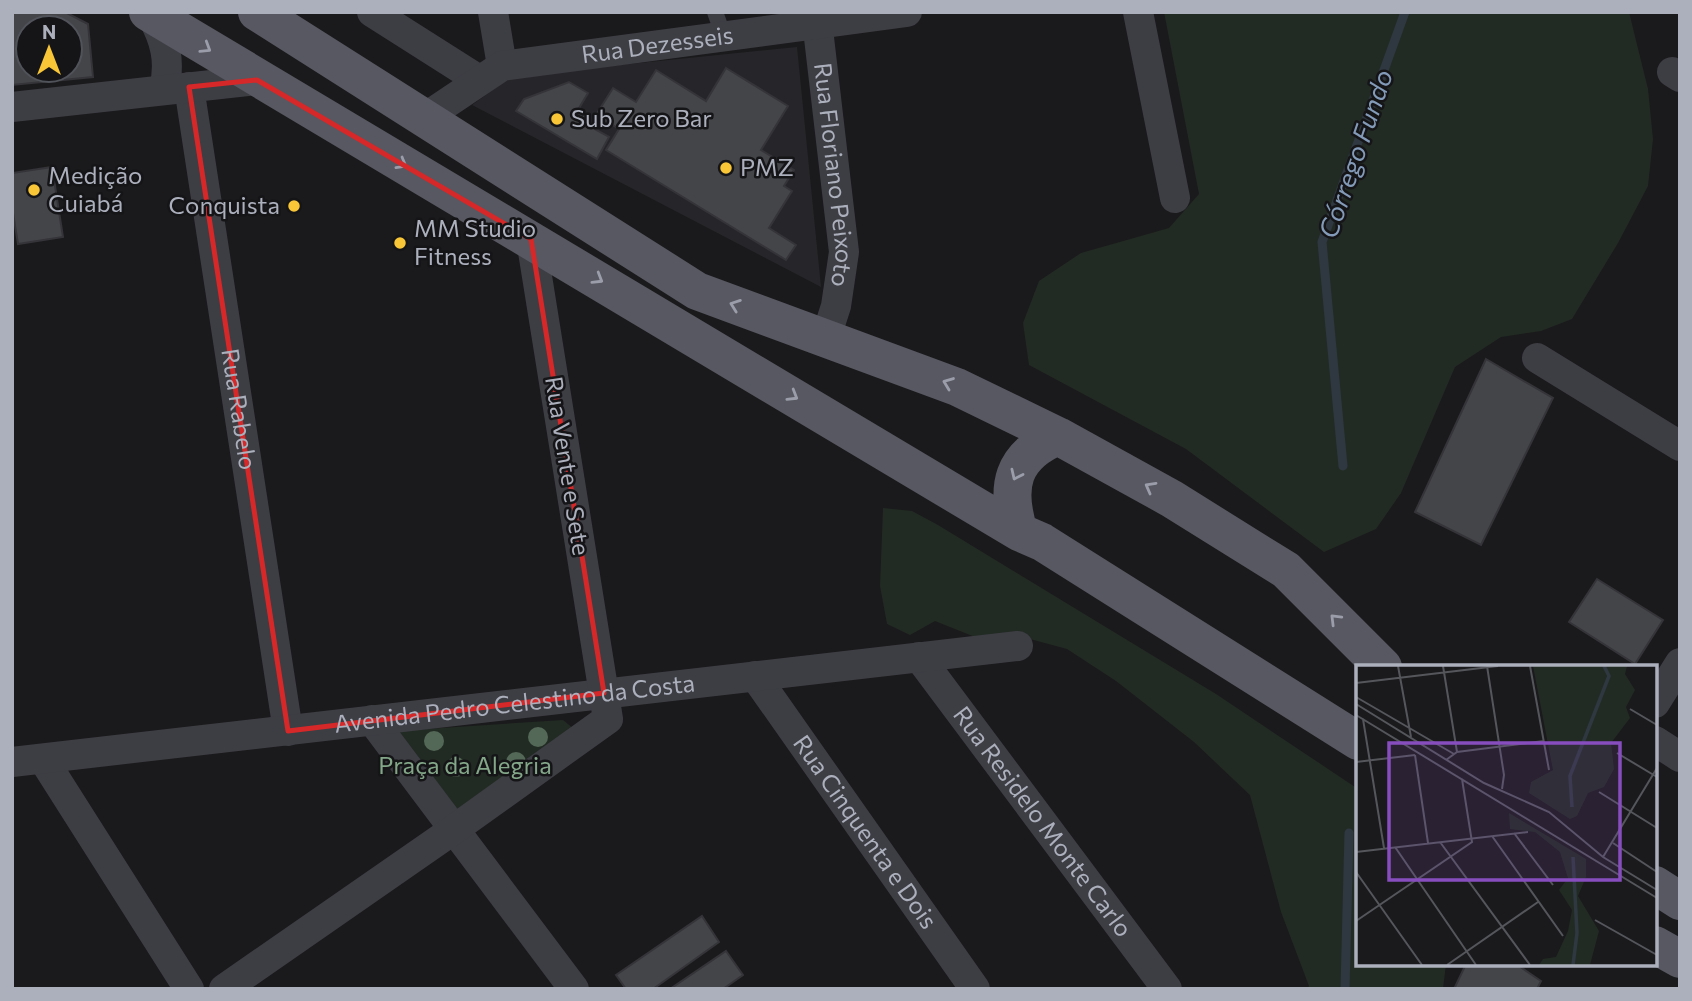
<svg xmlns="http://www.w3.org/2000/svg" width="1692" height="1001" font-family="Commissioner,sans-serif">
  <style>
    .built { fill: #26262a }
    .green { fill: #222b23 }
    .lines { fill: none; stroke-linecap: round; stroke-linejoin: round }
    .stream { stroke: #2f3841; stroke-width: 9 }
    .building { fill: #444549; stroke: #343439; stroke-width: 2; fill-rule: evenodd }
    .lane { stroke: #3d3d44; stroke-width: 16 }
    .street { stroke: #3d3d44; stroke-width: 30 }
    .primary { stroke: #575861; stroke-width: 38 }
    .tree { fill: #546857 }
    .oneway { stroke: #9b9eaa }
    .marked { fill: none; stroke: #d62828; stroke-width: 5; stroke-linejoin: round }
    .poi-dot { fill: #f8c637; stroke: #151518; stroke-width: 2.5 }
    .labels { text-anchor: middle; stroke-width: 5; stroke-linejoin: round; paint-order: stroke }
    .street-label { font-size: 24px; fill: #acb0bc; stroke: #151518 }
    .poi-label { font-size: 24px; fill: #acb0bc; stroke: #151518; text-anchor: start }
    .park-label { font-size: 24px; fill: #83a788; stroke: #151518 }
    .water-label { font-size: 26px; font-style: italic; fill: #839bb8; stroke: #151518 }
    .inset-river { fill: none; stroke: #2f3841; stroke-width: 3.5 }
    .inset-road { fill: none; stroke: #54565c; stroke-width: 2 }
    .view { fill: #874dbe; fill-opacity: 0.15; stroke: #874dbe; stroke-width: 3.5 }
    .inset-edge { fill: none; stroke: #acb0bc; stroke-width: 3.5 }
  </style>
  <rect width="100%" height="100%" fill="#1a1a1c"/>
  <!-- built -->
  <path class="built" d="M797,47L821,287L472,105L512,76Z"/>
  <!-- green -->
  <path class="green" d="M1164,12H1629L1648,89L1653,139L1648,186L1618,243L1572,319L1541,331L1501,337L1455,367L1401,493L1376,529L1324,552L1186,449L1029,365L1023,323L1039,281L1081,253L1169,228L1199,194Z
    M883,508L912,511L938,525L1216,694L1358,789V964H1446L1443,989H1307L1309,986L1281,912L1250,795L1194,742L1116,681L1067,649L1015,635L980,639L935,621L910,635L887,624L880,586Z
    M563,720L574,729L459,820L395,731Z"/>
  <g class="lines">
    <!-- stream -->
    <path class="stream" d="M1343,466L1322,242L1405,12
      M1345,989L1349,833"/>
  </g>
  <!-- building -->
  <path class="building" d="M12,12H65L88,24L93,77L12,85ZM28,28H70V70H28Z
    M726,68L788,106L761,150L794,170L784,186L792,191L769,228L796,245L786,260L606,150L619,129L596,115L613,88L636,102L656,70L706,101Z
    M569,82L588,93L578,110L588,116L584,123L609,137L597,159L516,111L524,99Z
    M52,167L63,237L18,244L12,207V173Z
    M1486,359L1553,398L1481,545L1415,512Z
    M1597,579L1663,620L1635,664L1569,622Z
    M702,916L719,942L653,989H626L616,975Z
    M726,951L743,975L723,989H670Z
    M1466,964H1516L1541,981L1537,989H1454Z"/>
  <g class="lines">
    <!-- lane -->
    <path class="lane" d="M715,12L724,37"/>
    <!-- street -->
    <g class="street">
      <path d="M372,12L479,80"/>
      <path d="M493,12L502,66"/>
      <path id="s1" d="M816,12L844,252L836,306L826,337"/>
      <path d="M1138,12L1175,198"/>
      <path d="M151,14C165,40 171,60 164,90"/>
      <path d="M1672,72L1680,77"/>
      <path id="s2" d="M189,87L288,731"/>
      <path d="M12,107L257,80"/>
      <path id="s3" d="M423,119L502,66L907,12"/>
      <path d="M1537,358L1680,446"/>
      <path id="s4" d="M919,657L1167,989"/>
      <path id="s5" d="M755,676L975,989"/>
      <path d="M1655,703L1680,663"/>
      <path d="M372,720L574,989"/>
      <path d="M1655,741L1680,757"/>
      <path d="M43,759L189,989"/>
      <path id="s6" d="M12,762L1018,646"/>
      <path d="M224,989L456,828L608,719L531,239"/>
    </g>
    <!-- primary -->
    <path class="primary" d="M148,12L1019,532L1042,542L1358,741
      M257,12L697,291L957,387L1058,436L1172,499L1286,570L1383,667
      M1019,532C1005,487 1011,456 1058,436
      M1655,885L1680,901
      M1655,945L1680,959"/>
  </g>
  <!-- trees -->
  <g class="tree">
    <circle cx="538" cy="737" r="10"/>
    <circle cx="434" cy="741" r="10"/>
    <circle cx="516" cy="762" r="10"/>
    <circle cx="456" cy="767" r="10"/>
  </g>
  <!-- one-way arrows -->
  <defs><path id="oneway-chevron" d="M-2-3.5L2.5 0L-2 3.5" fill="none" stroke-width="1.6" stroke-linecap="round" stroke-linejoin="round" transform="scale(1.75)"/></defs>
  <g class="oneway">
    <use href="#oneway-chevron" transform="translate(206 48) rotate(32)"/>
    <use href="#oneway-chevron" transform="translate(402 164) rotate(30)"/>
    <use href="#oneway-chevron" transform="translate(598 279) rotate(31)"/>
    <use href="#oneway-chevron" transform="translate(735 305) rotate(-160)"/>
    <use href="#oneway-chevron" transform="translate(948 383) rotate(-159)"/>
    <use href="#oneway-chevron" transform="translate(793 396) rotate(31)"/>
    <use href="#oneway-chevron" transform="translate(1016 475) rotate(115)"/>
    <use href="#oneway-chevron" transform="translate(1150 487) rotate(-151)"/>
    <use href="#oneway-chevron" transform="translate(1335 619) rotate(-135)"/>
  </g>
  <!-- marked area -->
  <path class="marked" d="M257,80L531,239L604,693L288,731L189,87Z"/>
  <!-- markers -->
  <g class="poi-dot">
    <circle cx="557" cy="119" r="7"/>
    <circle cx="726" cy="168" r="7"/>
    <circle cx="34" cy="190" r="7"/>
    <circle cx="294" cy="206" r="7"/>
    <circle cx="400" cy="243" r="7"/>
  </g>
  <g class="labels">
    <!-- street labels -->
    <g class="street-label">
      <text dy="8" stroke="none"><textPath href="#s3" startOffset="252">Rua Dezesseis</textPath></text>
      <text dy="8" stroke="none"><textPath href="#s1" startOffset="164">Rua Floriano Peixoto</textPath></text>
      <text dy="8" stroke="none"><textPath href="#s2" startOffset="326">Rua Rabelo</textPath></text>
      <text transform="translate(567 466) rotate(81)" y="8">Rua Vente e Sete</text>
      <text dy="8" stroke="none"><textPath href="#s6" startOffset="506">Avenida Pedro Celestino da Costa</textPath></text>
      <text dy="8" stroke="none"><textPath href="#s4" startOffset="206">Rua Residelo Monte Carlo</textPath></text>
      <text dy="8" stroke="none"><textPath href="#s5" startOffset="191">Rua Cinquenta e Dois</textPath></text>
    </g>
    <!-- poi labels -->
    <g class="poi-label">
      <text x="571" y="127">Sub Zero Bar</text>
      <text x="740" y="176">PMZ</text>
      <text x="48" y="184">Medição<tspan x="48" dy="28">Cuiabá</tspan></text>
      <text x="280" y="214" text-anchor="end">Conquista</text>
      <text x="414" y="237">MM Studio<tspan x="414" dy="28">Fitness</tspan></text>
    </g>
    <!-- park labels -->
    <g class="park-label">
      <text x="465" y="774">Praça da Alegria</text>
    </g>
    <!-- water labels -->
    <g class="water-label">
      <text transform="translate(1356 154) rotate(-71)" y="9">Córrego Fundo</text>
    </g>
  </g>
  <!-- overview -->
  <g transform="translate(1356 665)">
    <rect width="301" height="301" fill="#1a1a1c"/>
    <path d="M177,1H271L269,9L279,25L270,42L274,53L255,78L258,104L248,122L232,128L221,151L214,154L173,128L175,117L197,105ZM153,148L230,194V212L222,231L243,266L234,300H183L187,294L200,292L212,266L216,245L203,225L212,213L204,187L179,167L154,164Z" fill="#222b23"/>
    <path class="inset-river" d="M216,142L214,111L253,11L248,1M217,300L221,268L217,192"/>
    <path class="inset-road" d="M42,1L55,72M87,1L101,87M131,1L148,110L146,124M174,1L193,105M0,18L142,1M0,32L98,89M0,39L128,118L193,147L247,192L301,225M274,44L301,60M0,50L301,233M7,54L28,183M261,88L301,112M59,90L72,178M90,95L101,87L188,76M0,97L59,90M243,127L301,163M158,168L197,220M136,171L207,271M84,177L174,300M257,178L301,207M39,182L120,300M0,187L172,167M247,192L301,103M0,207L66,300M239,255L301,290M0,256L116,177L106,114M91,300L182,237"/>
    <path class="view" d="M33,78H264V215H33Z"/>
    <rect width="301" height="301" class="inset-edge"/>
  </g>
  <!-- border -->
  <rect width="1692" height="1001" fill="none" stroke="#acb0bc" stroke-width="28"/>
  <!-- north arrow -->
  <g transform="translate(49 49)"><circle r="33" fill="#151518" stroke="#51535a" stroke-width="2"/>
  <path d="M0-5L12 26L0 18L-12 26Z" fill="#f8c637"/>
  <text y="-10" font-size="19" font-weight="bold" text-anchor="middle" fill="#acb0bc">N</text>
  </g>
</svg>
